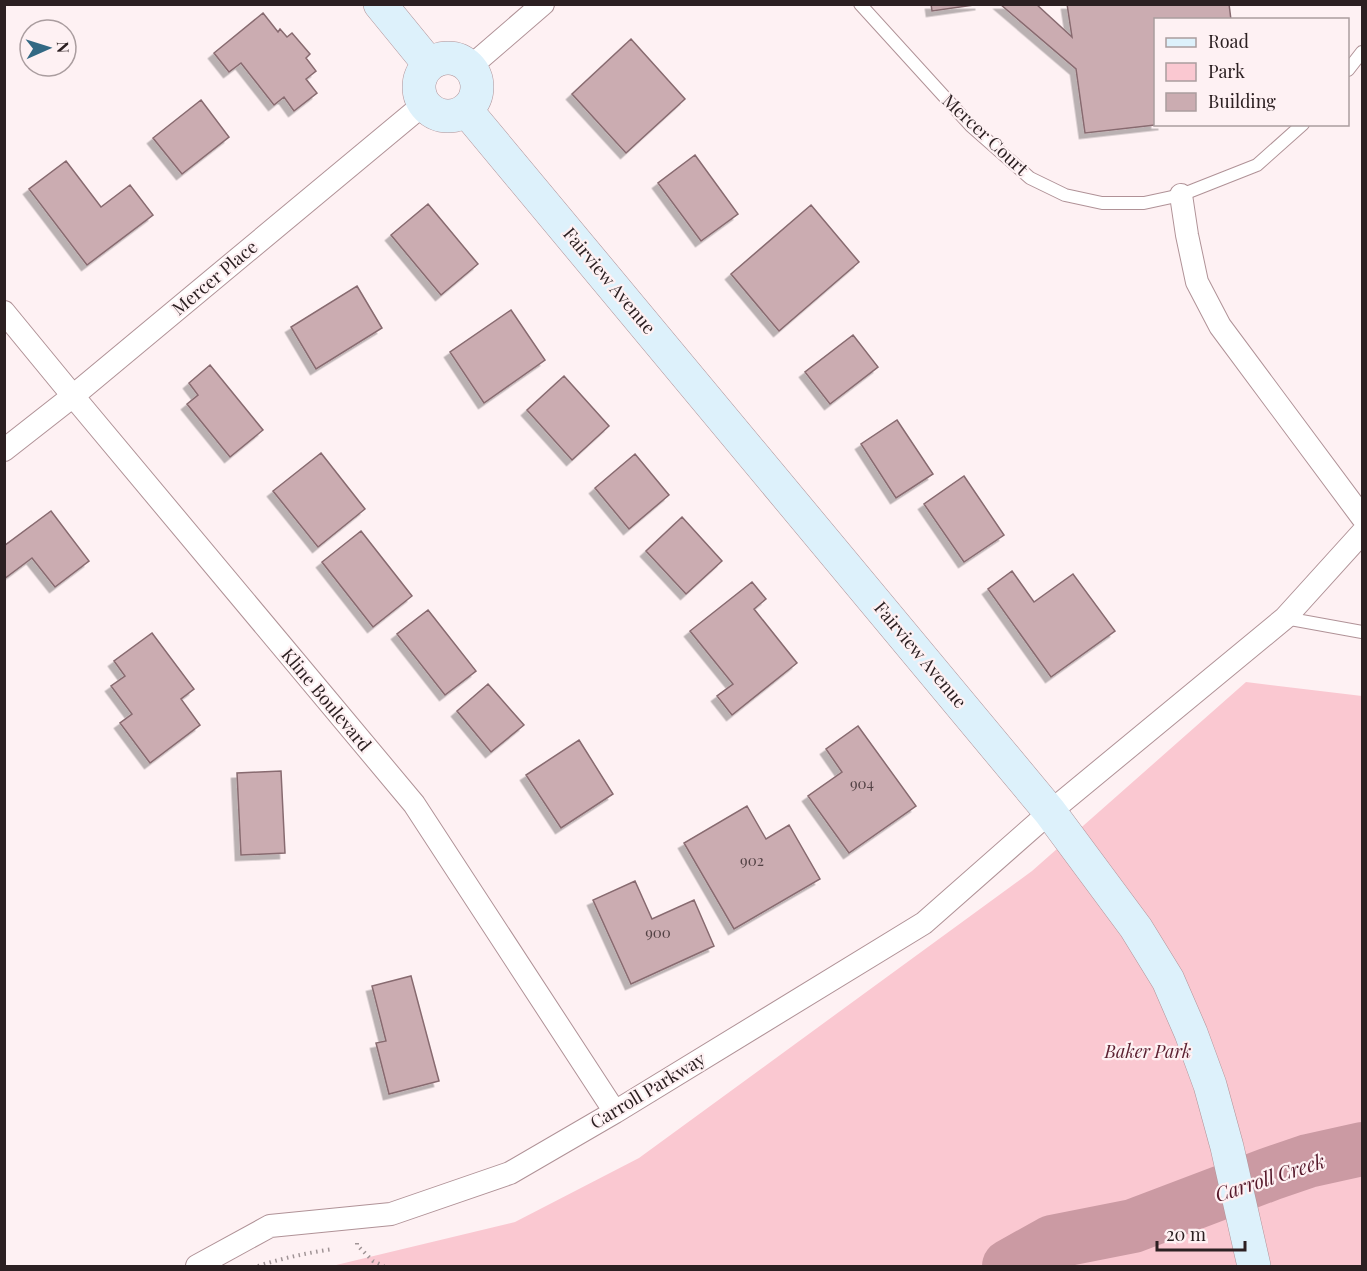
<svg xmlns="http://www.w3.org/2000/svg" width="1367" height="1271" font-family="'Playfair Display',serif">
  <style>
    .green { fill: #fac8d1 }
    .lines { fill: none; stroke-linecap: round; stroke-linejoin: round }
    .river { stroke: #cb9aa3; stroke-width: 54 }
    .building { fill: #cbacb1; stroke: #886b70; stroke-width: 1.5; filter: url(#shadow) }
    .lane-casing { stroke: #b09297; stroke-width: 14 }
    .street-casing { stroke: #b09297; stroke-width: 24 }
    .secondary-casing { stroke: #b09297; stroke-width: 34 }
    .path { stroke: #a09496; stroke-width: 4; stroke-dasharray: 1.5 4.5; stroke-linecap: butt }
    .lane { stroke: #fff; stroke-width: 12 }
    .street { stroke: #fff; stroke-width: 22 }
    .secondary { stroke: #ddf1fb; stroke-width: 33 }
    .labels { text-anchor: middle; stroke-width: 4.5; stroke-linejoin: round; paint-order: stroke }
    .number-label { font-size: 15px; fill: #544346 }
    .street-label { font-size: 18px; fill: #2c2022; stroke: #fef1f3 }
    .park-label { font-size: 18px; font-style: italic; fill: #5b1f30; stroke: #fef1f3 }
    .water-label { font-size: 20px; font-style: italic; fill: #56192b; stroke: #fef1f3 }
  </style>
  <defs>
    <filter id="shadow"><feDropShadow dx="-5.5" dy="5.5" stdDeviation="0" flood-color="#0004"/></filter>
  </defs>
  <rect width="100%" height="100%" fill="#fef1f3"/>
  <!-- green -->
  <path class="green" d="M1246,682L1362,696V1266H332L515,1222L639,1158L1032,871Z"/>
  <g class="lines">
    <!-- river -->
    <path class="river" d="M1009,1266L1052,1242L1133,1226L1270,1174L1308,1161L1362,1149"/>
  </g>
  <!-- building -->
  <path class="building" d="M931,4H981L932,11Z
    M1000,4H1036L1072,37L1067,4H1229L1231,20H1156V124H1164L1085,133L1076,69Z
    M263,13L278,32L280,29L287,37L292,33L310,54L306,58L316,71L306,79L317,93L294,111L284,97L274,105L241,63L229,72L214,53Z
    M631,39L685,99L626,153L572,94Z
    M201,100L229,137L182,174L153,138Z
    M695,155L738,214L701,241L658,183Z
    M66,161L101,207L130,185L153,215L87,265L29,189Z
    M428,204L478,264L441,295L391,235Z
    M811,205L859,262L779,331L731,274Z
    M357,286L382,328L316,369L291,327Z
    M511,310L545,360L484,403L450,352Z
    M853,335L878,367L830,404L805,372Z
    M210,365L263,430L230,457L187,404L198,395L189,383Z
    M564,376L609,426L572,460L527,410Z
    M897,420L933,474L896,498L861,444Z
    M321,453L365,509L318,547L273,491Z
    M635,454L669,495L629,529L595,488Z
    M964,476L1004,535L964,562L924,504Z
    M51,511L89,561L55,587L32,558L4,579V546Z
    M682,517L722,561L686,594L646,551Z
    M361,531L412,596L373,627L322,562Z
    M1012,571L1034,602L1073,574L1115,631L1051,677L988,589Z
    M752,582L766,599L754,609L797,663L732,715L717,696L733,684L690,631Z
    M428,610L476,671L445,695L397,634Z
    M152,633L194,689L181,699L200,725L150,763L120,723L132,714L111,686L125,676L114,661Z
    M488,684L524,725L491,752L457,711Z
    M858,726L916,806L849,853L808,796L842,772L826,749Z
    M579,740L613,794L561,828L526,775Z
    M281,771L285,853L241,855L237,773Z
    M747,806L766,839L789,825L820,879L734,929L684,843Z
    M635,881L652,919L694,900L714,946L631,984L593,900Z
    M411,976L439,1081L389,1094L376,1043L386,1041L372,986Z"/>
  <g class="lines">
    <defs>
      <path id="lane" d="M860,4L971,126L1030,178L1065,195L1102,203H1144L1181,195L1257,165L1303,124
        M1348,70L1362,52
        M1285,618L1362,632"/>
      <path id="street" d="M470,67L543,4
        M1181,195L1187,235L1197,282L1220,326L1362,517
        M4,312L73,396L414,804L615,1112
        M4,450L73,396L424,104
        M197,1266L270,1226L391,1214L510,1173L615,1112L924,923L1050,812L1285,618L1362,533"/>
      <path id="secondary" d="M380,4L429,64
        M419 87a29 29 0 1 1 58 0a29 29 0 1 1-58 0Z
        M466,110L1050,812L1136,928L1168,980L1191,1033L1210,1085L1227,1147L1254,1266"/>
    </defs>
    <!-- lane casing -->
    <use href="#lane" class="lane-casing"/>
    <!-- street casing -->
    <use href="#street" class="street-casing"/>
    <!-- secondary casing -->
    <use href="#secondary" class="secondary-casing"/>
    <!-- path -->
    <path class="path" d="M357,1243V1245L373,1261L384,1266
      M258,1266C283,1258 307,1253 333,1249"/>
    <!-- lane -->
    <use href="#lane" class="lane"/>
    <!-- street -->
    <use href="#street" class="street"/>
    <!-- secondary -->
    <use href="#secondary" class="secondary"/>
  </g>
  <g class="labels">
    <!-- number labels -->
    <g class="number-label">
      <text x="862" y="789">904</text>
      <text x="752" y="866">902</text>
      <text x="658" y="938">900</text>
    </g>
    <!-- street labels -->
    <g class="street-label">
      <text transform="translate(985 135) rotate(43)" y="6">Mercer Court</text>
      <text transform="translate(215 278) rotate(-40)" y="6">Mercer Place</text>
      <text transform="translate(609 281) rotate(50)" y="6">Fairview Avenue</text>
      <text transform="translate(920 655) rotate(50)" y="6">Fairview Avenue</text>
      <text transform="translate(326 700) rotate(50)" y="6">Kline Boulevard</text>
      <text transform="translate(648 1091) rotate(-31)" y="6">Carroll Parkway</text>
    </g>
    <!-- park labels -->
    <g class="park-label">
      <text x="1148" y="1058">Baker Park</text>
    </g>
    <!-- water labels -->
    <g class="water-label">
      <text transform="translate(1270 1178) rotate(-18)" y="7">Carroll Creek</text>
    </g>
  </g>
  <!-- border -->
  <rect width="1367" height="1271" fill="none" stroke="#2c2022" stroke-width="12"/>
  <!-- legend -->
  <rect x="1154" y="18" width="195" height="108" fill="#fef1f3" stroke="#aa9d9f" stroke-width="1.5"/>
  <rect x="1166" y="38" width="30" height="9" fill="#ddf1fb" stroke="#aa9d9f" stroke-width="1.5"/>
  <text x="1208" y="48" font-size="18" fill="#2c2022">Road</text>
  <rect x="1166" y="63" width="30" height="18" fill="#fac8d1" stroke="#aa9d9f" stroke-width="1.5"/>
  <text x="1208" y="78" font-size="18" fill="#2c2022">Park</text>
  <rect x="1166" y="93" width="30" height="18" fill="#cbacb1" stroke="#aa9d9f" stroke-width="1.5"/>
  <text x="1208" y="108" font-size="18" fill="#2c2022">Building</text>
  <!-- north arrow -->
  <g transform="translate(48 48) rotate(87)"><circle r="28" fill="#fef1f3" stroke="#aa9d9f" stroke-width="1.5"/>
  <path d="M0-4.5L10 22L0 15L-10 22Z" fill="#336984"/>
  <text y="-9" font-size="16" font-weight="bold" text-anchor="middle" fill="#2c2022">N</text>
  </g>
  <!-- scale -->
  <path d="M1157 1241v9h88v-9" fill="none" stroke="#2c2022" stroke-width="3"/>
  <text x="1166" y="1241" font-size="18" fill="#2c2022" stroke="#fef1f3" stroke-width="4.5" paint-order="stroke">20 m</text>
</svg>
